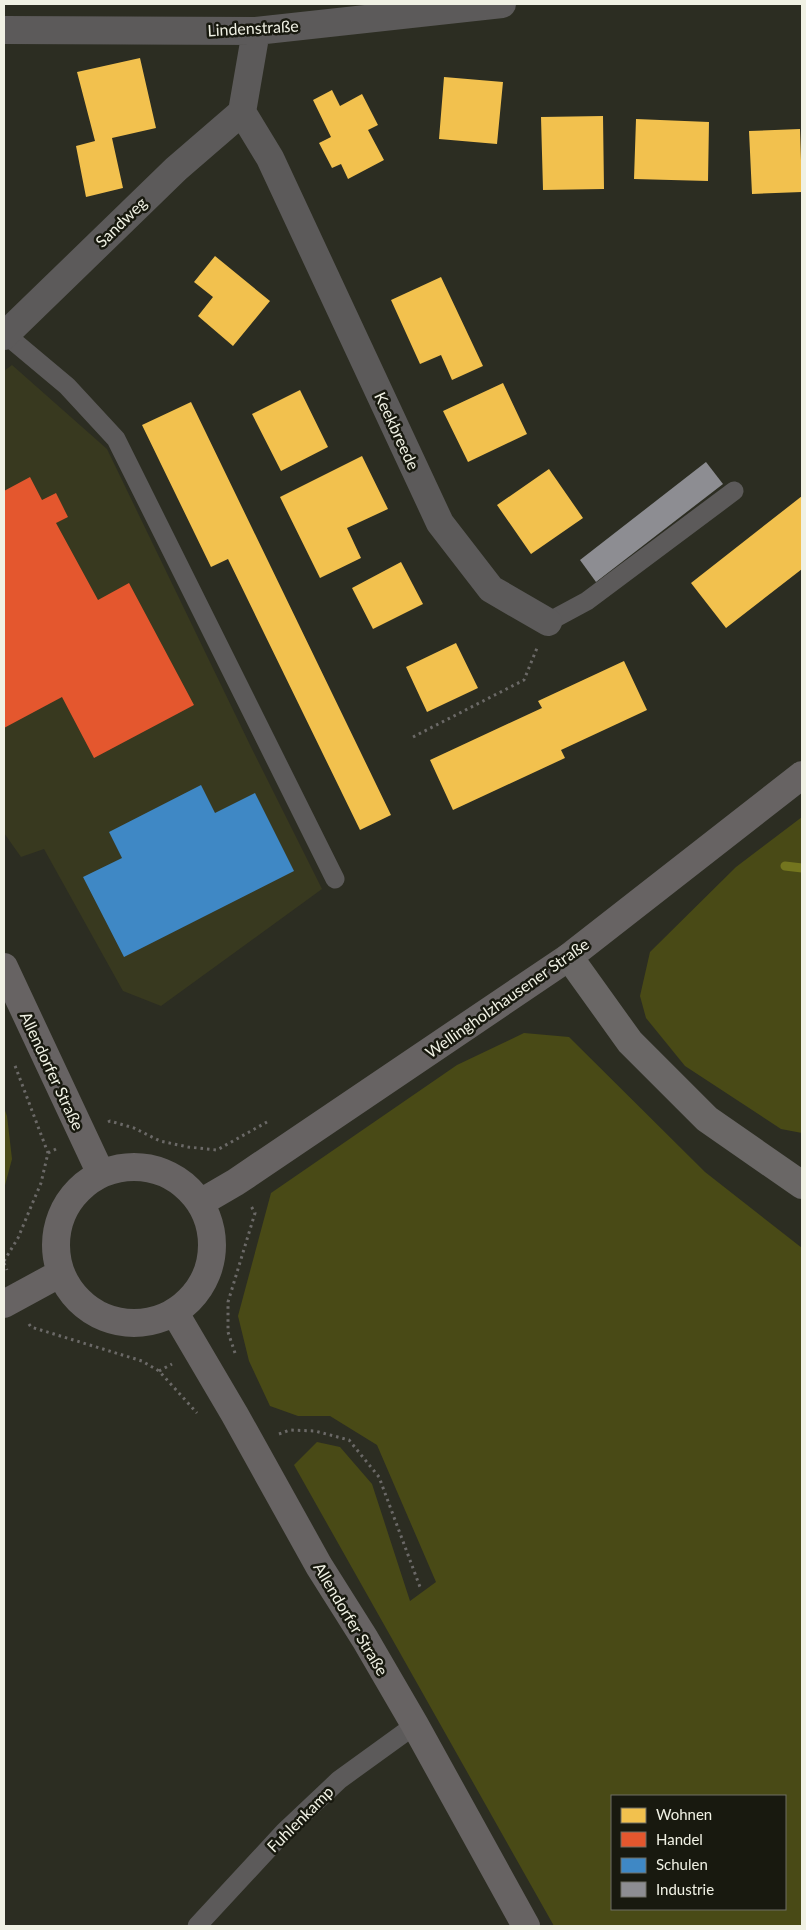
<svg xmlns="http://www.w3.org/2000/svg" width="806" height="1930" font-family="Lato,sans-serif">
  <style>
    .built { fill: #38391f }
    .green { fill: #494a16; fill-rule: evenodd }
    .homes { fill: #f2c14e }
    .shops { fill: #e4572e }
    .schools { fill: #3f88c5 }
    .industry { fill: #8d8d92 }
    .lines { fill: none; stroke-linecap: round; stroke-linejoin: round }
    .stream { stroke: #73751e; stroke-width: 9 }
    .path { stroke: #6b6967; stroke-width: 3; stroke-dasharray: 2.5 4; stroke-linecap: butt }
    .lane { stroke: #5c5a5a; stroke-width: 19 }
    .street { stroke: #5c5a5a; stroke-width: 28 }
    .secondary { stroke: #676363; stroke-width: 28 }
    .highway { stroke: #6a6766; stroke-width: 28 }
    .labels { text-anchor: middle; stroke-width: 5; stroke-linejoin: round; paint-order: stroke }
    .street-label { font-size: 16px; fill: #f0f1e4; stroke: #18190f }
  </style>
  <rect width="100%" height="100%" fill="#2c2d22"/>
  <!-- built -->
  <path class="built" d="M12,365L107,449L251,747L322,889L161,1006L123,991L44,849L21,857L4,833V371Z"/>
  <!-- green -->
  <path class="green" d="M802,817V1133L781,1129L685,1066L646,1018L640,996L650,952L736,867Z
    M524,1033L569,1037L705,1172L802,1248V1926H554L294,1465L317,1442L340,1447L372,1484L410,1601L436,1582L377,1445L330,1416H298L270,1406L249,1361L238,1316L271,1193L457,1065ZM785,1796V1909H612V1796Z
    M4,1108L7,1116L12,1159L4,1189Z"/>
  <!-- homes -->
  <path class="homes" d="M140,58L156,128L112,138L123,188L86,197L76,146L95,141L77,72Z
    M444,77L503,82L497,144L439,139Z
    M332,90L340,106L362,94L378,125L368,130L384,160L348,179L341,164L332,168L319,143L331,137L313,100Z
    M603,116L604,189L543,190L541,117Z
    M636,119L709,122L708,181L634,179Z
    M800,129L802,192L752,194L749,131Z
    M215,256L270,301L233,346L198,316L213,297L194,282Z
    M441,277L483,366L452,380L441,355L420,364L391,300Z
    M503,383L527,434L468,462L443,411Z
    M300,390L328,447L281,471L252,414Z
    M191,402L391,815L360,830L228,559L211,567L142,425Z
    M362,456L388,509L347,528L361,558L320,578L280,497Z
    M549,469L583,518L531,554L497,505Z
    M802,496V569L726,628L691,583Z
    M401,562L423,604L373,629L352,588Z
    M456,643L478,688L427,712L406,667Z
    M624,661L647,710L561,750L565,758L453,810L430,760L542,708L538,701Z"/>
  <!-- shops -->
  <path class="shops" d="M30,477L42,500L56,493L68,517L56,523L98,600L129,583L194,705L94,758L62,697L4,728V491Z"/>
  <!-- schools -->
  <path class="schools" d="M201,785L215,813L255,793L294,871L124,957L83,877L122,858L109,832Z"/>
  <!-- industry -->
  <path class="industry" d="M706,462L723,484L596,582L580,560Z"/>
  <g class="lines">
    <!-- stream -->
    <path class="stream" d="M785,866L802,868"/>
    <!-- path -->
    <path class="path" d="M413,737L524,680L537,648
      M108,1122L110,1121L134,1128L160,1141L188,1147L217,1150L267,1122
      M48,1153L56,1149
      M4,1261L18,1238L30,1209L41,1183L48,1153L14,1063
      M4,1263L7,1270
      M29,1324L31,1327L142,1361L159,1371L197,1413
      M235,1353L228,1332V1302L255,1213L251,1206
      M159,1371L172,1364
      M279,1434L290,1430L315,1431L349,1440L379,1477L420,1587"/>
    <!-- lane -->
    <path class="lane" d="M5,334L67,386L116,439L335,879
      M548,622L587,601L734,491
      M197,1926L284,1832L339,1780L415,1725"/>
    <!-- street -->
    <path class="street" d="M4,30L256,31L502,4
      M256,31L242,112L270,158L440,523L491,589L548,622
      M4,336L176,169L242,112"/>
    <!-- secondary -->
    <path class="secondary" d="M4,967L101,1174
      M56 1245a78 78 0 1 1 156 0a78 78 0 1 1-156 0Z
      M200,1203L236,1182L569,957L802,775
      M4,1304L61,1273
      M175,1313L235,1415L319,1566L365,1639L415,1725L526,1926"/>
    <!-- highway -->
    <path class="highway" d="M569,957L630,1042L707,1119L802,1185"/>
  </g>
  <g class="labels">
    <!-- street labels -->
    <g class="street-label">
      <text transform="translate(253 28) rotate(-3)" y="6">Lindenstraße</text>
      <text transform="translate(121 222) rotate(-44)" y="6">Sandweg</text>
      <text transform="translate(397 431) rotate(65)" y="6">Keekbreede</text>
      <text transform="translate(507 998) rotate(-35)" y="6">Wellingholzhausener Straße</text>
      <text transform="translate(52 1071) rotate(65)" y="6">Allendorfer Straße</text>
      <text transform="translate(351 1619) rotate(59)" y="6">Allendorfer Straße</text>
      <text transform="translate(300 1819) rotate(-45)" y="6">Fuhlenkamp</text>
    </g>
  </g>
  <!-- border -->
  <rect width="806" height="1930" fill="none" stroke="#f0f1e4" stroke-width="10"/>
  <!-- legend -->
  <rect x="611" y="1795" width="175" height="115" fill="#18190f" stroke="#6e6f64"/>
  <rect x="621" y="1808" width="25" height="15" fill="#f2c14e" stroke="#6e6f64"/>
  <text x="656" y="1820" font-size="15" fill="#f0f1e4">Wohnen</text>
  <rect x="621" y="1832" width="25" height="15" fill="#e4572e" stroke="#6e6f64"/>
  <text x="656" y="1845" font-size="15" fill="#f0f1e4">Handel</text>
  <rect x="621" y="1858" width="25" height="15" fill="#3f88c5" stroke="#6e6f64"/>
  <text x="656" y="1870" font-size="15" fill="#f0f1e4">Schulen</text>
  <rect x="621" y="1882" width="25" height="15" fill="#8d8d92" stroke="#6e6f64"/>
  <text x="656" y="1895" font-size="15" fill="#f0f1e4">Industrie</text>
</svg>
